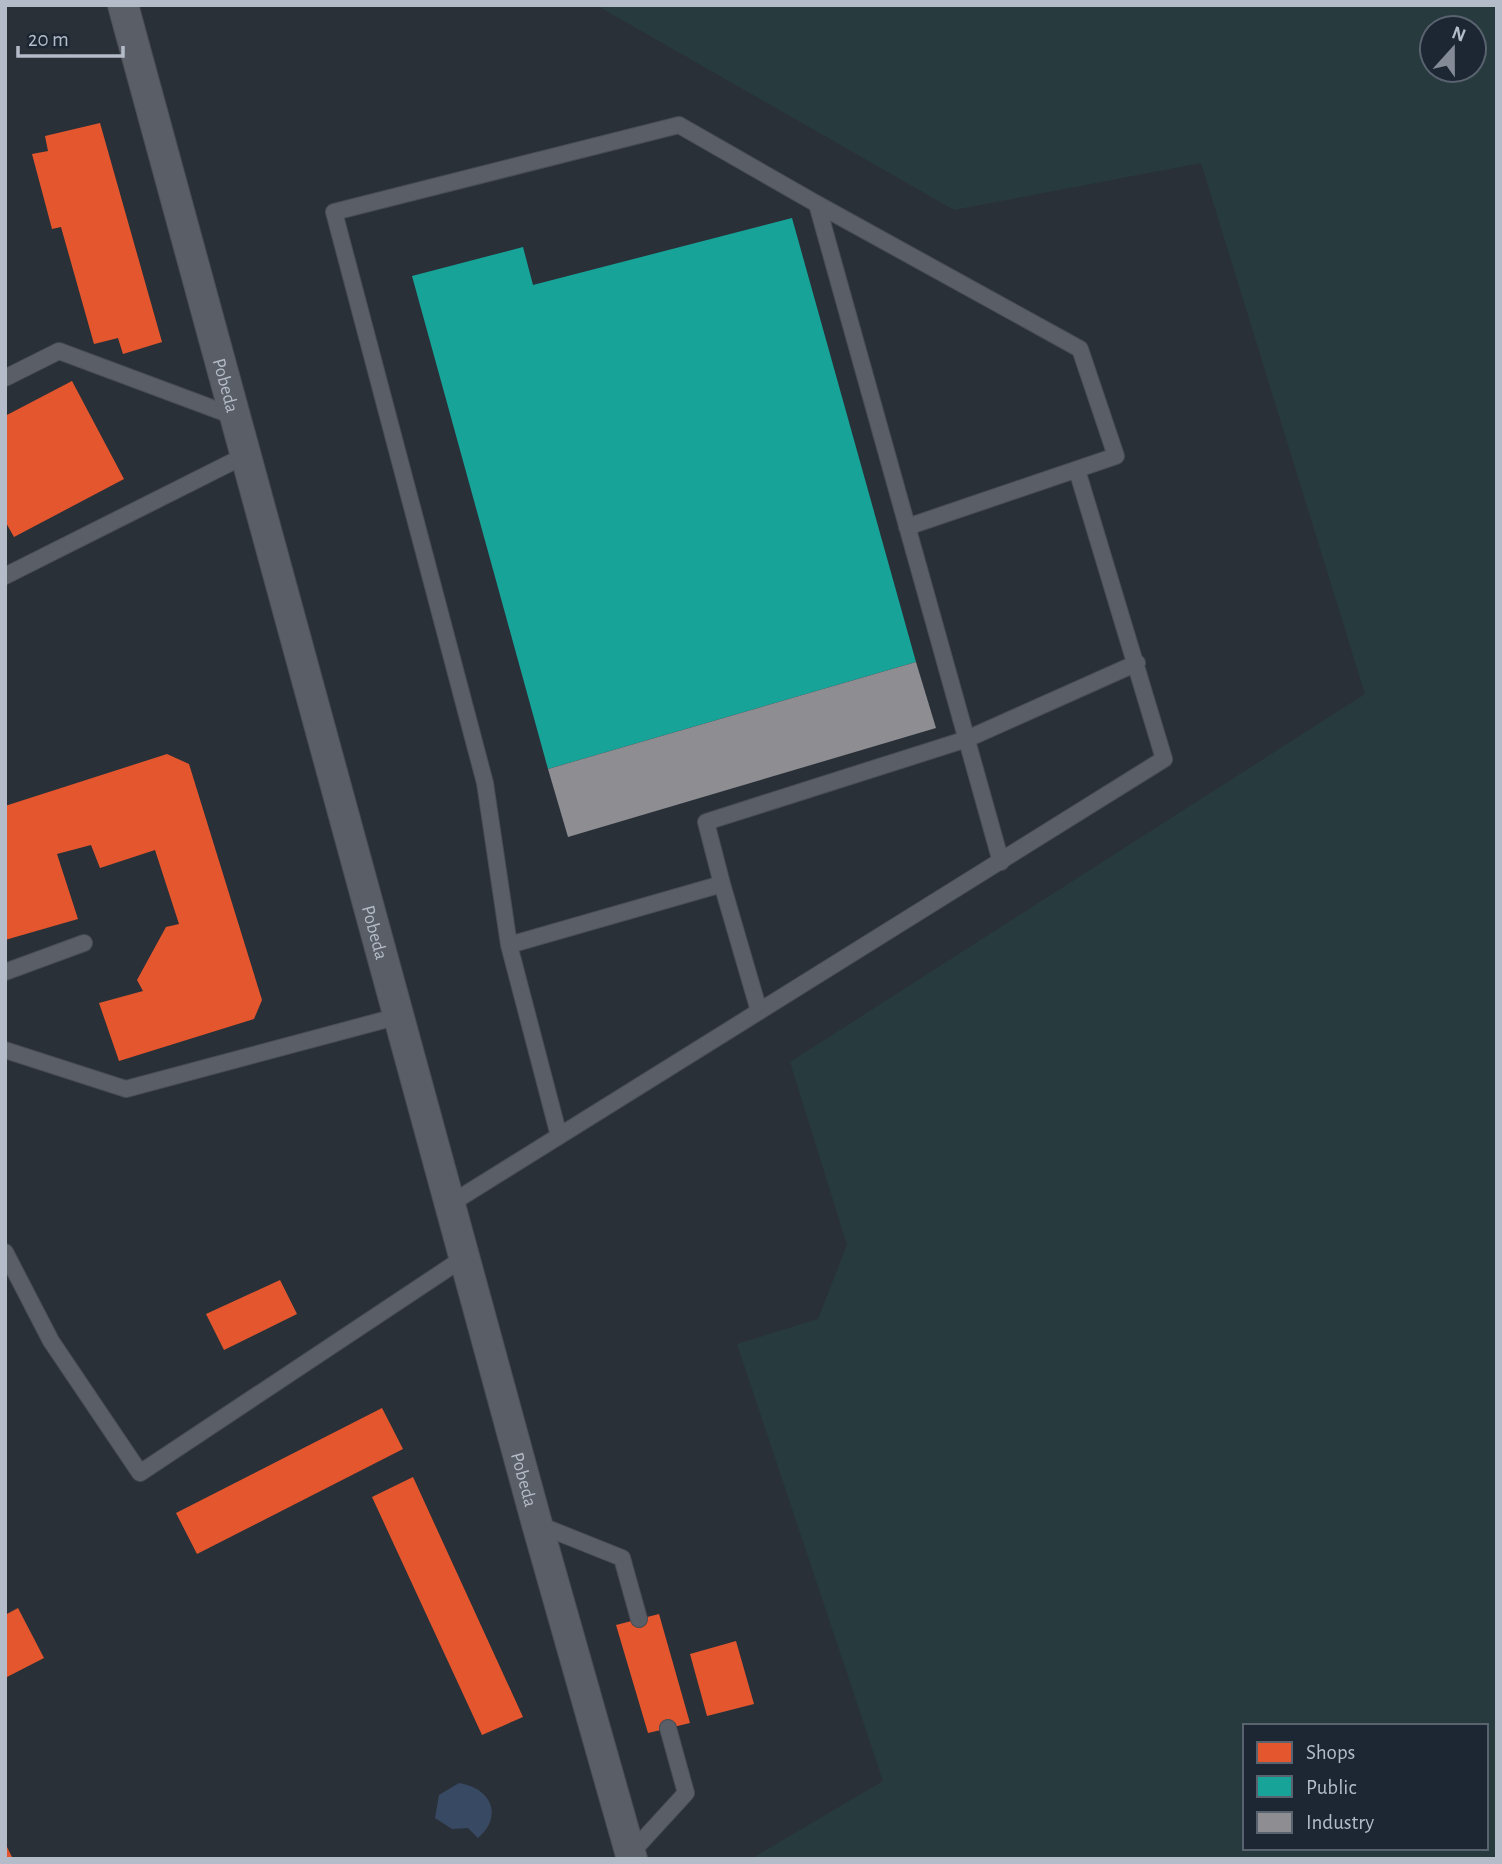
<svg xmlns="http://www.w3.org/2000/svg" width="1502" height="1864" font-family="'Alegreya Sans',sans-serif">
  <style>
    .green { fill: #273a3e; fill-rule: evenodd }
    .water { fill: #384963 }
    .shops { fill: #e4572e }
    .public { fill: #17a398 }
    .industry { fill: #8d8d92 }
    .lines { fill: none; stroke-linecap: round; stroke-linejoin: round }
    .lane-casing { stroke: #484c53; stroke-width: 18 }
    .street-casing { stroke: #484c53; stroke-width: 32 }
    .lane { stroke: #5a5e66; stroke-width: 16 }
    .street { stroke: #5a5e66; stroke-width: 30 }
    .labels { text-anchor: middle; stroke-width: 7; stroke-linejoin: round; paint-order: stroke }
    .street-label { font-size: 19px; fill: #b4bcc9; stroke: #1d2633 }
  </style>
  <rect width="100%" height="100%" fill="#2a3038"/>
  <!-- green -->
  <path class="green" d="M596,5H1497V1859H751L883,1781L737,1344L818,1319L847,1245L790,1062L1365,694L1201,163L954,210ZM1432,28H1474V70H1432ZM1245,1726H1486V1848H1245Z"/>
  <!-- water -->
  <path class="water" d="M459,1783C491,1788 504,1816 478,1838L468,1828L452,1829L435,1818L439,1795Z"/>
  <!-- shops -->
  <path class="shops" d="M100,123L162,342L123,354L118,338L94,344L61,227L52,229L32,154L48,151L45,136Z
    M72,381L124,479L14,537L5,521V416Z
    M167,754L189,764L262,1000L254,1019L119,1061L99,1003L143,991L137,980L166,927L179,924L155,850L100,868L91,845L57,854L78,919L5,940V806Z
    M280,1280L297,1314L224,1350L206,1314Z
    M382,1408L403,1449L197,1554L176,1513Z
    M413,1477L523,1717L482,1735L372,1497Z
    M18,1608L44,1658L5,1678V1615Z
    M659,1614L690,1723L648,1733L616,1625Z
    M736,1641L754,1704L707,1716L690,1654Z
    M5,1843L13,1859H5Z"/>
  <!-- public -->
  <path class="public" d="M792,218L916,662L548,769L412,276L523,247L533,285Z"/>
  <!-- industry -->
  <path class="industry" d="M916,662L936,728L568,837L548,769Z"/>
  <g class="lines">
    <defs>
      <path id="lane" d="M817,204L1080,349L1116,456L907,527
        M5,378L59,351L236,417
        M5,576L246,455
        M722,884L706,822L967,739L1137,663
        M509,945L722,884L759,1011
        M5,972L84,943
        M5,1050L126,1089L399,1016
        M559,1136L509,945L485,783L334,212L679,125L817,204L1001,862
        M450,1204L1164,759L1077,470
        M5,1252L51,1341L140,1473L465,1257
        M537,1524L622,1558L639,1619
        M631,1853L686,1793L668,1728"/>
      <g id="street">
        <path id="s1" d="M123,5L537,1524L632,1859"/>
      </g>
    </defs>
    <!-- lane casing -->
    <use href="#lane" class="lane-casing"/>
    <!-- street casing -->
    <use href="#street" class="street-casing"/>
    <!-- lane -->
    <use href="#lane" class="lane"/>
    <!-- street -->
    <use href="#street" class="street"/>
  </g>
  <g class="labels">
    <!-- street labels -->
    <g class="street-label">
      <text dy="7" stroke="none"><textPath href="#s1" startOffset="394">Pobeda</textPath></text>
      <text dy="7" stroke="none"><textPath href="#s1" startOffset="961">Pobeda</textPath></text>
      <text dy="7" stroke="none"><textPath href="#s1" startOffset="1528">Pobeda</textPath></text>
    </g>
  </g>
  <!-- border -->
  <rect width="1502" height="1864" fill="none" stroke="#b4bcc9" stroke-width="14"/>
  <!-- legend -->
  <rect x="1243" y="1724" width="245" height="126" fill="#1d2633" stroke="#59626f" stroke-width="2"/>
  <rect x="1257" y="1742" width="35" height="21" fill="#e4572e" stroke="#59626f" stroke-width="2"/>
  <text x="1306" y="1759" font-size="21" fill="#b4bcc9">Shops</text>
  <rect x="1257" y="1776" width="35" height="21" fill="#17a398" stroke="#59626f" stroke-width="2"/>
  <text x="1306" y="1794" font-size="21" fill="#b4bcc9">Public</text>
  <rect x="1257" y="1812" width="35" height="21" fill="#8d8d92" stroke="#59626f" stroke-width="2"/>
  <text x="1306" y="1829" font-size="21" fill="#b4bcc9">Industry</text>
  <!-- north arrow -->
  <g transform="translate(1453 49) rotate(21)"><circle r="33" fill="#1d2633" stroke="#59626f" stroke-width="2"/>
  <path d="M0-5L12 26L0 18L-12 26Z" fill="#848b96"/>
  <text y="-10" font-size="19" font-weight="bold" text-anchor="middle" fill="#b4bcc9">N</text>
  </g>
  <!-- scale -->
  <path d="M18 46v10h105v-10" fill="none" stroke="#b4bcc9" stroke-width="3.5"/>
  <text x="28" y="46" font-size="21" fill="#b4bcc9" stroke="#1d2633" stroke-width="5" paint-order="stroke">20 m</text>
</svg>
